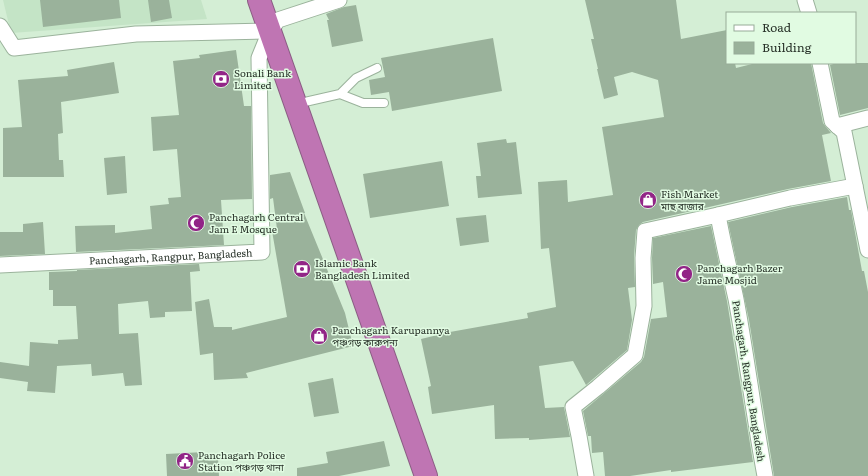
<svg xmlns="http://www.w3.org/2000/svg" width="868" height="476" font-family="Literata,'Noto Sans Bengali',serif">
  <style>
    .built { fill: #c4e4c6 }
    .building { fill: #9ab29b }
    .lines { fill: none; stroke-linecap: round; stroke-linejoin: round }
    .lane-casing { stroke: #9bb39c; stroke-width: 10 }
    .street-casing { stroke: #9bb39c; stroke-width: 17 }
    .highway-casing { stroke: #8a5e83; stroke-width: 24 }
    .lane { stroke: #fff; stroke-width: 8 }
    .street { stroke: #fff; stroke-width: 15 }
    .highway { stroke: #bf75b3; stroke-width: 22 }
    .labels { text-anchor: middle; stroke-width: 3; stroke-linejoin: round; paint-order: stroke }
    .poi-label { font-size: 10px; fill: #283229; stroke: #e1fbe2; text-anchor: start }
    .street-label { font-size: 10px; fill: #283229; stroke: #e1fbe2 }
  </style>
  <rect width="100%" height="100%" fill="#d4eed5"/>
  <!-- built -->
  <path class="built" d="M3,0H201L207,19L11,33Z"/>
  <!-- building -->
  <path class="building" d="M40,0H119L121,18L43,27Z
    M148,0H169L172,18L151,22Z
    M585,0H676L681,39L727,30V63H735L736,68L756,63H811L823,123L826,127L831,133L822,135L831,181L788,189L643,222L639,225L636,230L634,257L635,287L628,288L632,320L627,350L586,385L573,361L539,366L545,408L564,407L570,437L529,440V438L495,439L494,405L432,414L428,387L431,386L421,339L450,332L528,318L527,313L556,307L549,248L541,249L538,182L567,180L568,202L613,195L602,127L664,117L658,80L632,72L614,77L618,95L604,99L597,69H598L591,39H594Z
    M356,5L363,41L332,47L327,20H329L326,14L344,7Z
    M493,38L502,91L392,111L389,92L371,95L369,80L385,77L381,58Z
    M236,50L244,106H251L252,199L221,200L224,245L76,252L75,226L115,225V233L152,229L150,206L169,204L168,198L181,197L177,149L153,151L151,117L179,115L173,61L200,58L199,55Z
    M114,62L119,93L61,102L63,133L58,134L59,160H63L64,177H3V128L22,127L18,80L68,76L67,70Z
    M837,63H868V108L840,115L830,65Z
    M506,139L507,143L516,142L522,194L478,198L476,176H481L477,143Z
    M125,156L127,193L107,195L104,158Z
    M442,161L449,206L370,218L363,174Z
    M290,172L305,213H304L345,313L353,346L246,373L248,378L214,380L213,353L200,355L195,302L209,299L214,327H232V330L287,317L272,231L277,229L273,198L270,199V175Z
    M847,197L849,210H851L862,271H864L868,292V476H774L749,320L728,222L792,207Z
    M486,215L489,242L460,246L456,218Z
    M43,222L45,254L0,256V232H23V224Z
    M711,226L727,301L753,462L671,472V470L630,476H605L603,452L592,453L591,436H588L583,411L641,362L644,357L651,319L667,317L663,282L653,284L652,258L653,238Z
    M199,264L200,271L190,272L192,311L165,312V317L150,318L148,301L118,304L119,334L138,333L142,385L125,386L123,373L92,376L91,364L57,366L55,393L27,391L28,382L0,378V362L29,366L30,342L58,344V340L78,339L76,306H53V290H49V272L77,271V270Z
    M333,378L339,413L314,417L308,383Z
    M384,441L390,466L339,476H297V468L328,463L326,452Z
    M204,452V458L218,457L219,476H167L166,454Z"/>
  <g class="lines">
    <defs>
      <path id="lane" d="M340,94L363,103H384
        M296,104L340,94L356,78L377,68"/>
      <g id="street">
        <path d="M805,0L809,13"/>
        <path d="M0,26L14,48L136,34L270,31"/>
        <path d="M820,63L832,121L844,132L868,250"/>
        <path d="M837,126L868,118"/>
        <path id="s1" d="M0,265L262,252L259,58L270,31L278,20L339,0"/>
        <path d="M586,476L579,436L573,407L598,387L635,355L644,306L643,258L645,231L718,215"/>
        <path d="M765,476C754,417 747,358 736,299C730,271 723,243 718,215L790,198L855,186"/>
      </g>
      <path id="highway" d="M259,0L426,476"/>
    </defs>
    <!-- lane casing -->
    <use href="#lane" class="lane-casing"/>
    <!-- street casing -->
    <use href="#street" class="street-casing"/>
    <!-- highway casing -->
    <use href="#highway" class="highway-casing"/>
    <!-- lane -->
    <use href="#lane" class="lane"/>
    <!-- street -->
    <use href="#street" class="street"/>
    <!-- highway -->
    <use href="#highway" class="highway"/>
  </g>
  <!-- icons -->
  <defs>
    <symbol id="bank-disc" viewBox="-11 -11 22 22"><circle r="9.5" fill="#922587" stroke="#e1fbe2"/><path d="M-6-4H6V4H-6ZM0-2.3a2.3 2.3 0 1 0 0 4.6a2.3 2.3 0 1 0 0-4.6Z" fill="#fff"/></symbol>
    <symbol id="shop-disc" viewBox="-11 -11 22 22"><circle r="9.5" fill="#922587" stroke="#e1fbe2"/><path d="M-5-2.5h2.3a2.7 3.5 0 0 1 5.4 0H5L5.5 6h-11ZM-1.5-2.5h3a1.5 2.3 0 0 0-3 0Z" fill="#fff"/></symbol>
    <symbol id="mosque-disc" viewBox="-11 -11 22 22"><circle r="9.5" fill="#922587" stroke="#e1fbe2"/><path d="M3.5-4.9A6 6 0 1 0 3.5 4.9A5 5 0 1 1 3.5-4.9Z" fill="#fff"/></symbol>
    <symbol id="civic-disc" viewBox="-11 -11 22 22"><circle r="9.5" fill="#922587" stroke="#e1fbe2"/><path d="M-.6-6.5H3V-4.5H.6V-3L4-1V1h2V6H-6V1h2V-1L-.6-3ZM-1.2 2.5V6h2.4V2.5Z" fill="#fff"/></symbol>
  </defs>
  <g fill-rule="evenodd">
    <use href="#bank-disc" x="211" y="69" width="20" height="20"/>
    <use href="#shop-disc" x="638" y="190" width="20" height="20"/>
    <use href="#mosque-disc" x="186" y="213" width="20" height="20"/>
    <use href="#bank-disc" x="292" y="259" width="20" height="20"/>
    <use href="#mosque-disc" x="674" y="264" width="20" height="20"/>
    <use href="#shop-disc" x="309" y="326" width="20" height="20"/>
    <use href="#civic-disc" x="175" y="451" width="20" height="20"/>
  </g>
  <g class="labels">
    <!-- poi labels -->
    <g class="poi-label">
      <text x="234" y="77">Sonali Bank<tspan x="234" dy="12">Limited</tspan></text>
      <text x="661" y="198">Fish Market<tspan x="661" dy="12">মাছ বাজার</tspan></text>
      <text x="209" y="221">Panchagarh Central<tspan x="209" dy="12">Jam E Mosque</tspan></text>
      <text x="315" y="267">Islamic Bank<tspan x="315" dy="12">Bangladesh Limited</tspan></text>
      <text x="697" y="272">Panchagarh Bazer<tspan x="697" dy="12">Jame Mosjid</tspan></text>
      <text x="332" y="334">Panchagarh Karupannya<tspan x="332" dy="12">পঞ্চগড় কারুপন্য</tspan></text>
      <text x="198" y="459">Panchagarh Police<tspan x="198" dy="12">Station পঞ্চগড় থানা</tspan></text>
    </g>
    <!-- street labels -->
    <g class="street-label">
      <text dy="4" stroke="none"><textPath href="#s1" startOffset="171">Panchagarh, Rangpur, Bangladesh</textPath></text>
      <text transform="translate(749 381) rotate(81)" y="4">Panchagarh, Rangpur, Bangladesh</text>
    </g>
  </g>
  <!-- legend -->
  <rect x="726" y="12" width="130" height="52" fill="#e1fbe2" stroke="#97ab98"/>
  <rect x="734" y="25" width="20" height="6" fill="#ffffff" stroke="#97ab98"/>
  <text x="762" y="32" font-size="12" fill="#283229">Road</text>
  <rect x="734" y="42" width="20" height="12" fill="#9ab29b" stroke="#97ab98"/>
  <text x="762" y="52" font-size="12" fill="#283229">Building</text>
</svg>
